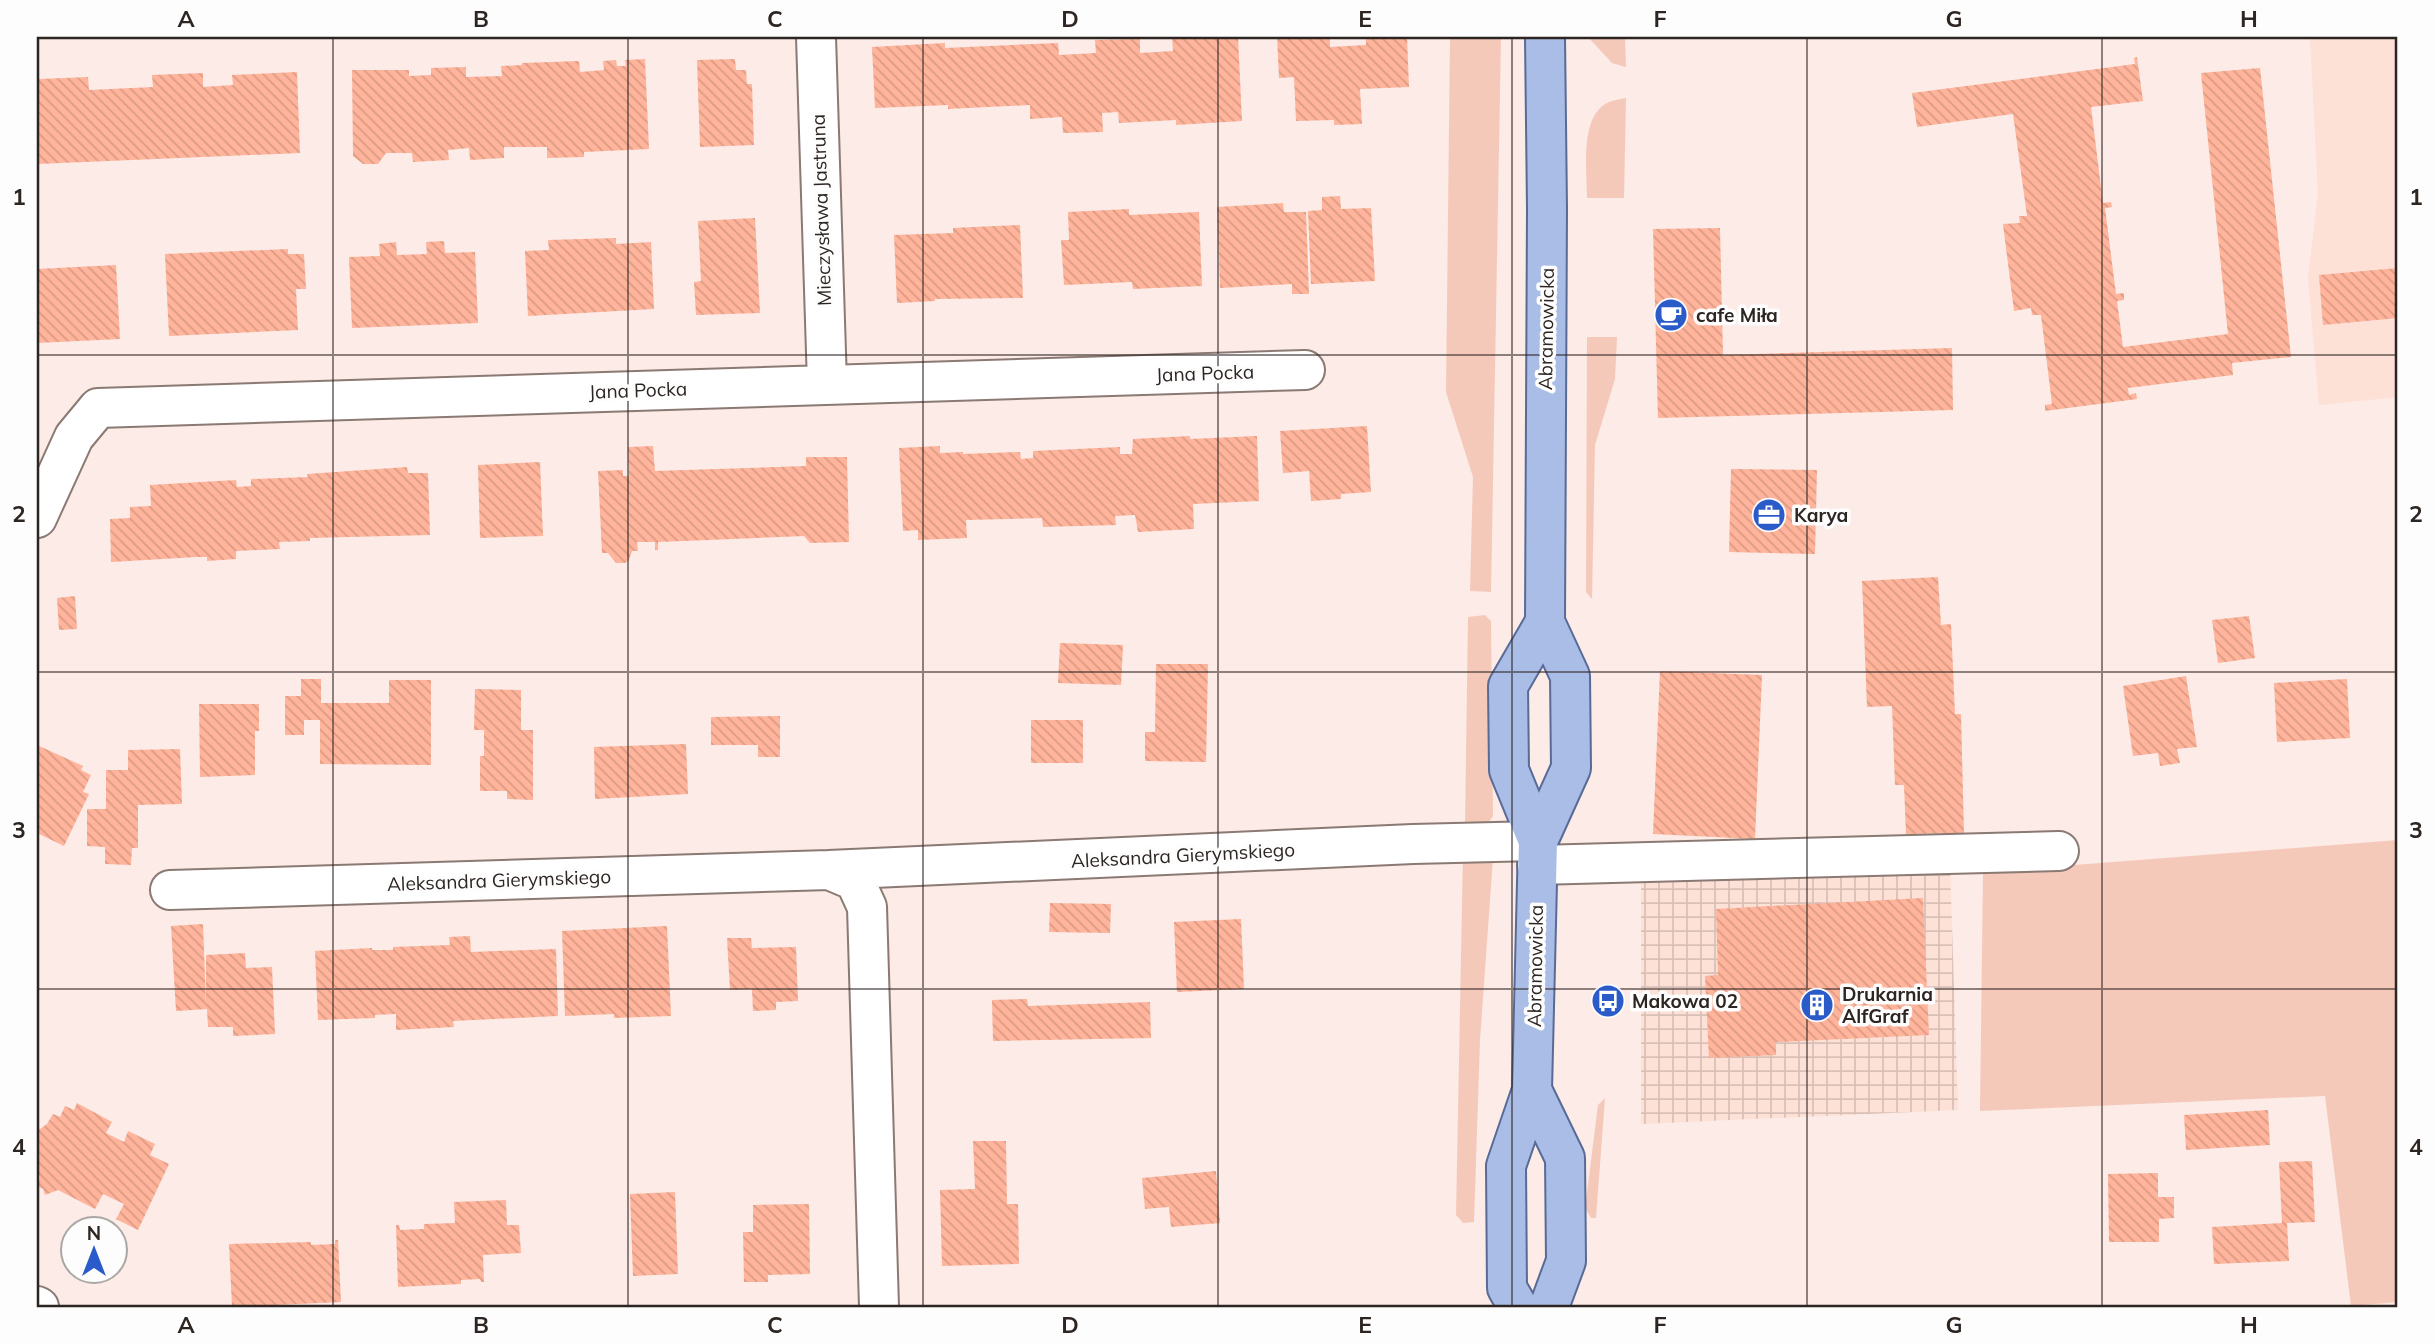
<svg xmlns="http://www.w3.org/2000/svg" width="2435" height="1344" font-family="Mulish,sans-serif">
  <style>
    .built { fill: #fde0d6 }
    .industrial { fill: url(#industrial-grid) }
    .green { fill: #f5c9ba }
    .building { fill: url(#building-back-hatch) }
    .lines { fill: none; stroke-linecap: round; stroke-linejoin: round }
    .minor-casing { stroke: #8b7973; stroke-width: 42 }
    .major-casing { stroke: #586b97; stroke-width: 42 }
    .minor { stroke: #fff; stroke-width: 38 }
    .major { stroke: #a9bde6; stroke-width: 38 }
    .grid { fill: none; stroke: #2d2522; stroke-width: 2; stroke-opacity: 0.55 }
    .labels { text-anchor: middle; stroke-width: 7; stroke-linejoin: round; paint-order: stroke }
    .street-label { font-size: 19px; fill: #2d2522; stroke: #fdfdfd }
    .poi-label { font-size: 19px; font-weight: bold; fill: #2d2522; stroke: #fdfdfd; text-anchor: start }
    .neatline { fill: none; stroke: #2d2522; stroke-width: 2.5 }
    .grid-label { font-size: 23px; text-anchor: middle; font-weight: bold; fill: #2d2522 }
  </style>
  <defs>
    <pattern id="industrial-grid" width="8" height="8" patternUnits="userSpaceOnUse" patternTransform="scale(1.75)"><rect width="8" height="8" fill="#fde0d6"/><path d="M0 4h8M4 0v8" fill="none" stroke="#d9c0b7"/></pattern>
    <pattern id="building-back-hatch" width="6" height="6" patternUnits="userSpaceOnUse" patternTransform="scale(1.75)"><rect width="6" height="6" fill="#ffb49b"/><path d="M-1 5l2 2M0 0l6 6M5-1l2 2" fill="none" stroke="#db9b85"/></pattern>
  </defs>
  <rect width="100%" height="100%" fill="#fcebe6"/>
  <!-- built -->
  <path class="built" d="M2310,37H2398V397L2319,405L2308,278L2318,193Z"/>
  <!-- industrial -->
  <path class="industrial" d="M1950,865L1958,1110L1641,1124V879Z"/>
  <!-- green -->
  <path class="green" d="M1450,37H1501L1491,592L1470,591L1473,477L1446,392Z
    M1588,37H1625L1626,67L1612,63Z
    M1626,98L1624,198H1587C1587,170 1579,115 1609,102C1614,100 1621,99 1626,98Z
    M1587,337H1617L1615,379L1595,445L1592,599L1586,592Z
    M1485,615L1491,621L1493,816L1487,825H1465L1468,617Z
    M2398,840V1302L2351,1306L2325,1096L1980,1111L1983,872Z
    M1463,852L1493,858L1480,1040L1474,1222L1463,1223L1456,1215Z
    M1605,1098L1596,1218H1591L1585,1208L1598,1105Z"/>
  <!-- building -->
  <path class="building" d="M1172,37H1238L1242,121L1176,125V120L1119,123L1118,112L1102,113L1103,132L1063,133L1062,117L1030,119V105L948,109V105L875,108L872,47L945,43V48L1058,43L1059,55L1096,53L1095,40L1140,39V53L1173,51Z
    M1277,37H1330V47L1366,45V37H1407L1409,87L1360,89L1362,124L1334,125V120L1296,121L1294,77L1279,78Z
    M2137,57L2143,101L2091,107L2103,203L2111,202L2112,207L2105,208L2116,294L2124,293V300L2117,301L2123,347L2228,334L2201,73L2260,68L2291,357L2232,363L2233,375L2128,388L2129,395L2136,393L2137,399L2045,411V405L2052,404L2041,315H2032L2031,308L2014,311L2003,224L2020,223L2019,216H2027L2013,114L1917,127L1912,93L2135,64L2134,58Z
    M645,59L649,149L584,152V157L547,158V147H504V158L470,160L469,148L448,150L449,160L413,162L412,153H386L378,164H363L353,156L352,70H409V76L431,75V68L466,67V77L502,76L501,66L522,65V63L579,61L580,72L604,70L603,61L616,60L617,66H626L625,60Z
    M735,59L736,70H746L747,84H752L754,145L700,147L697,60Z
    M297,72L300,153L37,164V77L39,79L88,77L89,90L153,87L152,75L203,73V87L233,85L232,75Z
    M1340,196L1341,209L1371,208L1375,281L1311,284L1308,211L1322,210V197Z
    M1283,203L1284,212H1306L1309,294H1292V284L1220,288L1217,207Z
    M1129,209V215L1199,212L1202,286L1133,289L1132,282L1064,285L1061,240H1069L1068,212Z
    M755,218L760,313L696,315L694,282L701,281L698,221Z
    M1020,225L1023,298L935,299V301L897,303L894,235L953,233V228Z
    M1720,228L1723,355L1952,348L1953,410L1658,418L1653,229Z
    M616,238V244L651,242L654,309L528,316L525,251L549,250L548,240Z
    M444,241L445,253L475,252L478,323L352,328L349,257L380,256L379,244L396,242L397,255L427,254L426,242Z
    M288,249V254H304L306,289H296L298,330L169,336L165,254Z
    M116,265L120,339L37,343V269Z
    M2398,268V318L2323,325L2319,275Z
    M1367,426L1371,492L1341,494V499L1311,501L1309,471L1283,473L1280,431Z
    M1190,436V439L1257,436L1259,501L1193,504L1194,529L1138,532L1135,515L1115,516L1116,525L1079,526L1043,527L1042,518L966,520L967,538L918,540V530L903,531L899,448L940,446V453L963,452V454L1020,452L1021,459L1033,458V451L1120,447V454H1132L1133,439Z
    M653,446L655,471L806,466V457H847L849,542L810,543L804,536L658,542V550H655V542H637L638,551H632L629,560L625,563H616L608,553H602L598,471L623,470V476H629L628,447Z
    M540,462L543,536L480,538L478,465Z
    M407,467L408,473H428L430,535L310,538V541L279,542L280,549L236,551V559L207,561V557H197L111,562L110,519L130,518V507L151,506L150,485L236,480L237,487L251,486V479L308,477L307,474Z
    M1731,469L1817,470L1815,554L1729,552Z
    M1938,577L1941,625L1951,624L1955,714H1961L1964,833L1906,834L1904,785H1895L1892,706L1867,707L1862,581Z
    M75,596L77,629L59,630L57,598Z
    M2249,616L2255,658L2218,663L2212,620Z
    M1060,643L1123,645L1121,685L1058,683Z
    M1156,664H1208L1206,762L1145,761V732H1155Z
    M1660,671L1762,675L1755,839L1653,834Z
    M2186,676L2197,747L2177,749L2180,763L2160,766L2158,753L2133,756L2123,686Z
    M301,679H321V703H389V680H431V765L320,764V720H304V735H285V696H301Z
    M2347,679L2350,738L2277,742L2274,683Z
    M475,689L521,690V730H533V800L507,799V791H480V756H484V730H474Z
    M199,704H259V731H255V775L200,777Z
    M780,716V757H758V745H711V717Z
    M1031,720H1083V763H1031Z
    M686,744L688,794L595,799L594,747Z
    M37,745L83,766L81,770L91,775L83,792L89,794L64,846L37,833Z
    M180,749L182,804L138,805V848H132L131,865L105,864V847L87,846V809H106V770H128V750Z
    M1923,898L1929,1035L1776,1042V1055L1709,1058L1705,976L1718,975L1716,909Z
    M1050,903L1111,904L1110,933L1049,932Z
    M1241,919L1244,989L1177,992L1174,922Z
    M203,924L206,1006V955L245,953L246,968L272,967L275,1034L233,1036V1027H208L207,1009L176,1011L171,926Z
    M667,926L671,1016L614,1018V1014L565,1016L562,931Z
    M470,936L471,952L556,949L558,1016L453,1021L454,1027L396,1030V1014L375,1015V1018L318,1020L315,951L372,948V950H393V947L450,945L449,937Z
    M727,938H751L752,948L796,947L798,1001L776,1002V1010L753,1011L752,989L730,990Z
    M1027,999L1028,1006L1150,1002L1151,1038L993,1041L992,1000Z
    M77,1103L112,1122L106,1133L124,1142L128,1131L155,1144L150,1155L169,1164L138,1230L116,1219L124,1204L103,1194L95,1209L58,1190L45,1195L43,1189L37,1186L40,1178L37,1169V1128L40,1129L47,1124L53,1114L60,1117L65,1106L74,1110Z
    M2268,1110L2270,1145L2186,1150L2184,1115Z
    M973,1141H1006L1007,1204H1018L1019,1264L942,1266L940,1190L975,1189Z
    M2312,1161L2315,1222L2287,1223L2289,1261L2214,1264L2212,1227L2282,1223L2279,1162Z
    M1216,1171L1220,1223L1171,1227L1169,1207L1145,1209L1142,1178Z
    M2158,1173V1197H2174V1218L2159,1219V1242H2109L2108,1174Z
    M675,1192L678,1274L633,1276L630,1194Z
    M506,1200L507,1225H519L521,1253L483,1255L484,1282H481L480,1279L461,1280V1284L398,1287L396,1225H399L400,1230L424,1229V1224L455,1223L454,1202Z
    M809,1204L810,1274L768,1275V1282H744L743,1232H753V1205Z
    M335,1240H338L341,1302L232,1307L229,1244L311,1242V1245L335,1244Z"/>
  <g class="lines">
    <defs>
      <path id="minor" d="M816,37L827,384
        M37,518L74,437L98,408L1305,370
        M1537,865L2059,851
        M829,870L1413,844L1538,841
        M170,890L829,870L855,881L867,907L879,1307
        M37,1306L39,1307"/>
      <path id="major" d="M1538,841L1509,770L1508,686L1545,622
        M1532,1090L1565,1158L1566,1261L1549,1307
        M1518,1307L1507,1288L1506,1166L1532,1090L1538,841L1571,768L1570,676L1545,622L1547,209L1545,37"/>
    </defs>
    <!-- minor casing -->
    <use href="#minor" class="minor-casing"/>
    <!-- major casing -->
    <use href="#major" class="major-casing"/>
    <!-- minor -->
    <use href="#minor" class="minor"/>
    <!-- major -->
    <use href="#major" class="major"/>
  </g>
  <!-- grid -->
  <path class="grid" d="M333,37V1307M628,37V1307M923,37V1307M1218,37V1307M1512,37V1307M1807,37V1307M2102,37V1307M37,355H2398M37,672H2398M37,989H2398"/>
  <!-- icons -->
  <defs>
    <symbol id="cafe-disc" viewBox="-11 -11 22 22"><circle r="9.5" fill="#2b5bc9" stroke="#fdfdfd"/><path d="M-5.5-4.5H6V0H3Q3 3.5 0 3.5H-2.5Q-5.5 3.5-5.5 0ZM3-3.2v2h1.7v-2ZM-6 4.5H4V6H-6Z" fill="#fff"/></symbol>
    <symbol id="office-disc" viewBox="-11 -11 22 22"><circle r="9.5" fill="#2b5bc9" stroke="#fdfdfd"/><path d="M-6-3h4V-5.5h4V-3h4V5H-6ZM-1-4.5V-3h2v-1.5ZM-6 0V1H6V0Z" fill="#fff"/></symbol>
    <symbol id="bus-disc" viewBox="-11 -11 22 22"><circle r="9.5" fill="#2b5bc9" stroke="#fdfdfd"/><path d="M-5-6H5V4H4V6H2V4H-2V6H-4V4H-5ZM-3.5-4V0h7V-4ZM-3.5 1.2v1.5H-2V1.2ZM2 1.2v1.5H3.5V1.2Z" fill="#fff"/></symbol>
    <symbol id="building-disc" viewBox="-11 -11 22 22"><circle r="9.5" fill="#2b5bc9" stroke="#fdfdfd"/><path d="M-4-6H4V6H1V3H-1V6H-4ZM-2.5-4.3h1.7v1.8h-1.7ZM.8-4.3h1.7v1.8H.8ZM-2.5-1h1.7V.8h-1.7ZM.8-1h1.7V.8H.8Z" fill="#fff"/></symbol>
  </defs>
  <g fill-rule="evenodd">
    <use href="#cafe-disc" x="1652" y="296" width="38" height="38"/>
    <use href="#office-disc" x="1750" y="496" width="38" height="38"/>
    <use href="#bus-disc" x="1589" y="982" width="38" height="38"/>
    <use href="#building-disc" x="1798" y="986" width="38" height="38"/>
  </g>
  <g class="labels">
    <!-- street labels -->
    <g class="street-label">
      <text transform="translate(821 210) rotate(-92)" y="7">Mieczysława Jastruna</text>
      <text transform="translate(1546 329) rotate(-89)" y="7">Abramowicka</text>
      <text transform="translate(1205 373) rotate(-2)" y="7">Jana Pocka</text>
      <text transform="translate(638 390) rotate(-2)" y="7">Jana Pocka</text>
      <text transform="translate(1183 855) rotate(-3)" y="7">Aleksandra Gierymskiego</text>
      <text transform="translate(499 880) rotate(-2)" y="7">Aleksandra Gierymskiego</text>
      <text transform="translate(1535 966) rotate(-89)" y="7">Abramowicka</text>
    </g>
    <!-- poi labels -->
    <g class="poi-label">
      <text x="1696" y="322">cafe Miła</text>
      <text x="1794" y="522">Karya</text>
      <text x="1842" y="1001">Drukarnia<tspan x="1842" dy="22">AlfGraf</tspan></text>
      <text x="1632" y="1008">Makowa 02</text>
    </g>
  </g>
  <!-- border -->
  <rect width="2435" height="1344" fill="none" stroke="#fdfdfd" stroke-width="77"/>
  <!-- north arrow -->
  <g transform="translate(94 1250)"><circle r="33" fill="#fdfdfd" stroke="#aaa7a5" stroke-width="2"/>
  <path d="M0-5L12 26L0 18L-12 26Z" fill="#2b5bc9"/>
  <text y="-10" font-size="19" font-weight="bold" text-anchor="middle" fill="#2d2522">N</text>
  </g>
  <rect x="38" y="38" width="2358" height="1268" class="neatline"/>
  <g class="grid-label">
    <text x="186" y="27">A</text>
    <text x="481" y="27">B</text>
    <text x="775" y="27">C</text>
    <text x="1070" y="27">D</text>
    <text x="1365" y="27">E</text>
    <text x="1660" y="27">F</text>
    <text x="1954" y="27">G</text>
    <text x="2249" y="27">H</text>
    <text x="19" y="205">1</text>
    <text x="2416" y="205">1</text>
    <text x="19" y="522">2</text>
    <text x="2416" y="522">2</text>
    <text x="19" y="838">3</text>
    <text x="2416" y="838">3</text>
    <text x="19" y="1155">4</text>
    <text x="2416" y="1155">4</text>
    <text x="186" y="1333">A</text>
    <text x="481" y="1333">B</text>
    <text x="775" y="1333">C</text>
    <text x="1070" y="1333">D</text>
    <text x="1365" y="1333">E</text>
    <text x="1660" y="1333">F</text>
    <text x="1954" y="1333">G</text>
    <text x="2249" y="1333">H</text>
  </g>
</svg>
